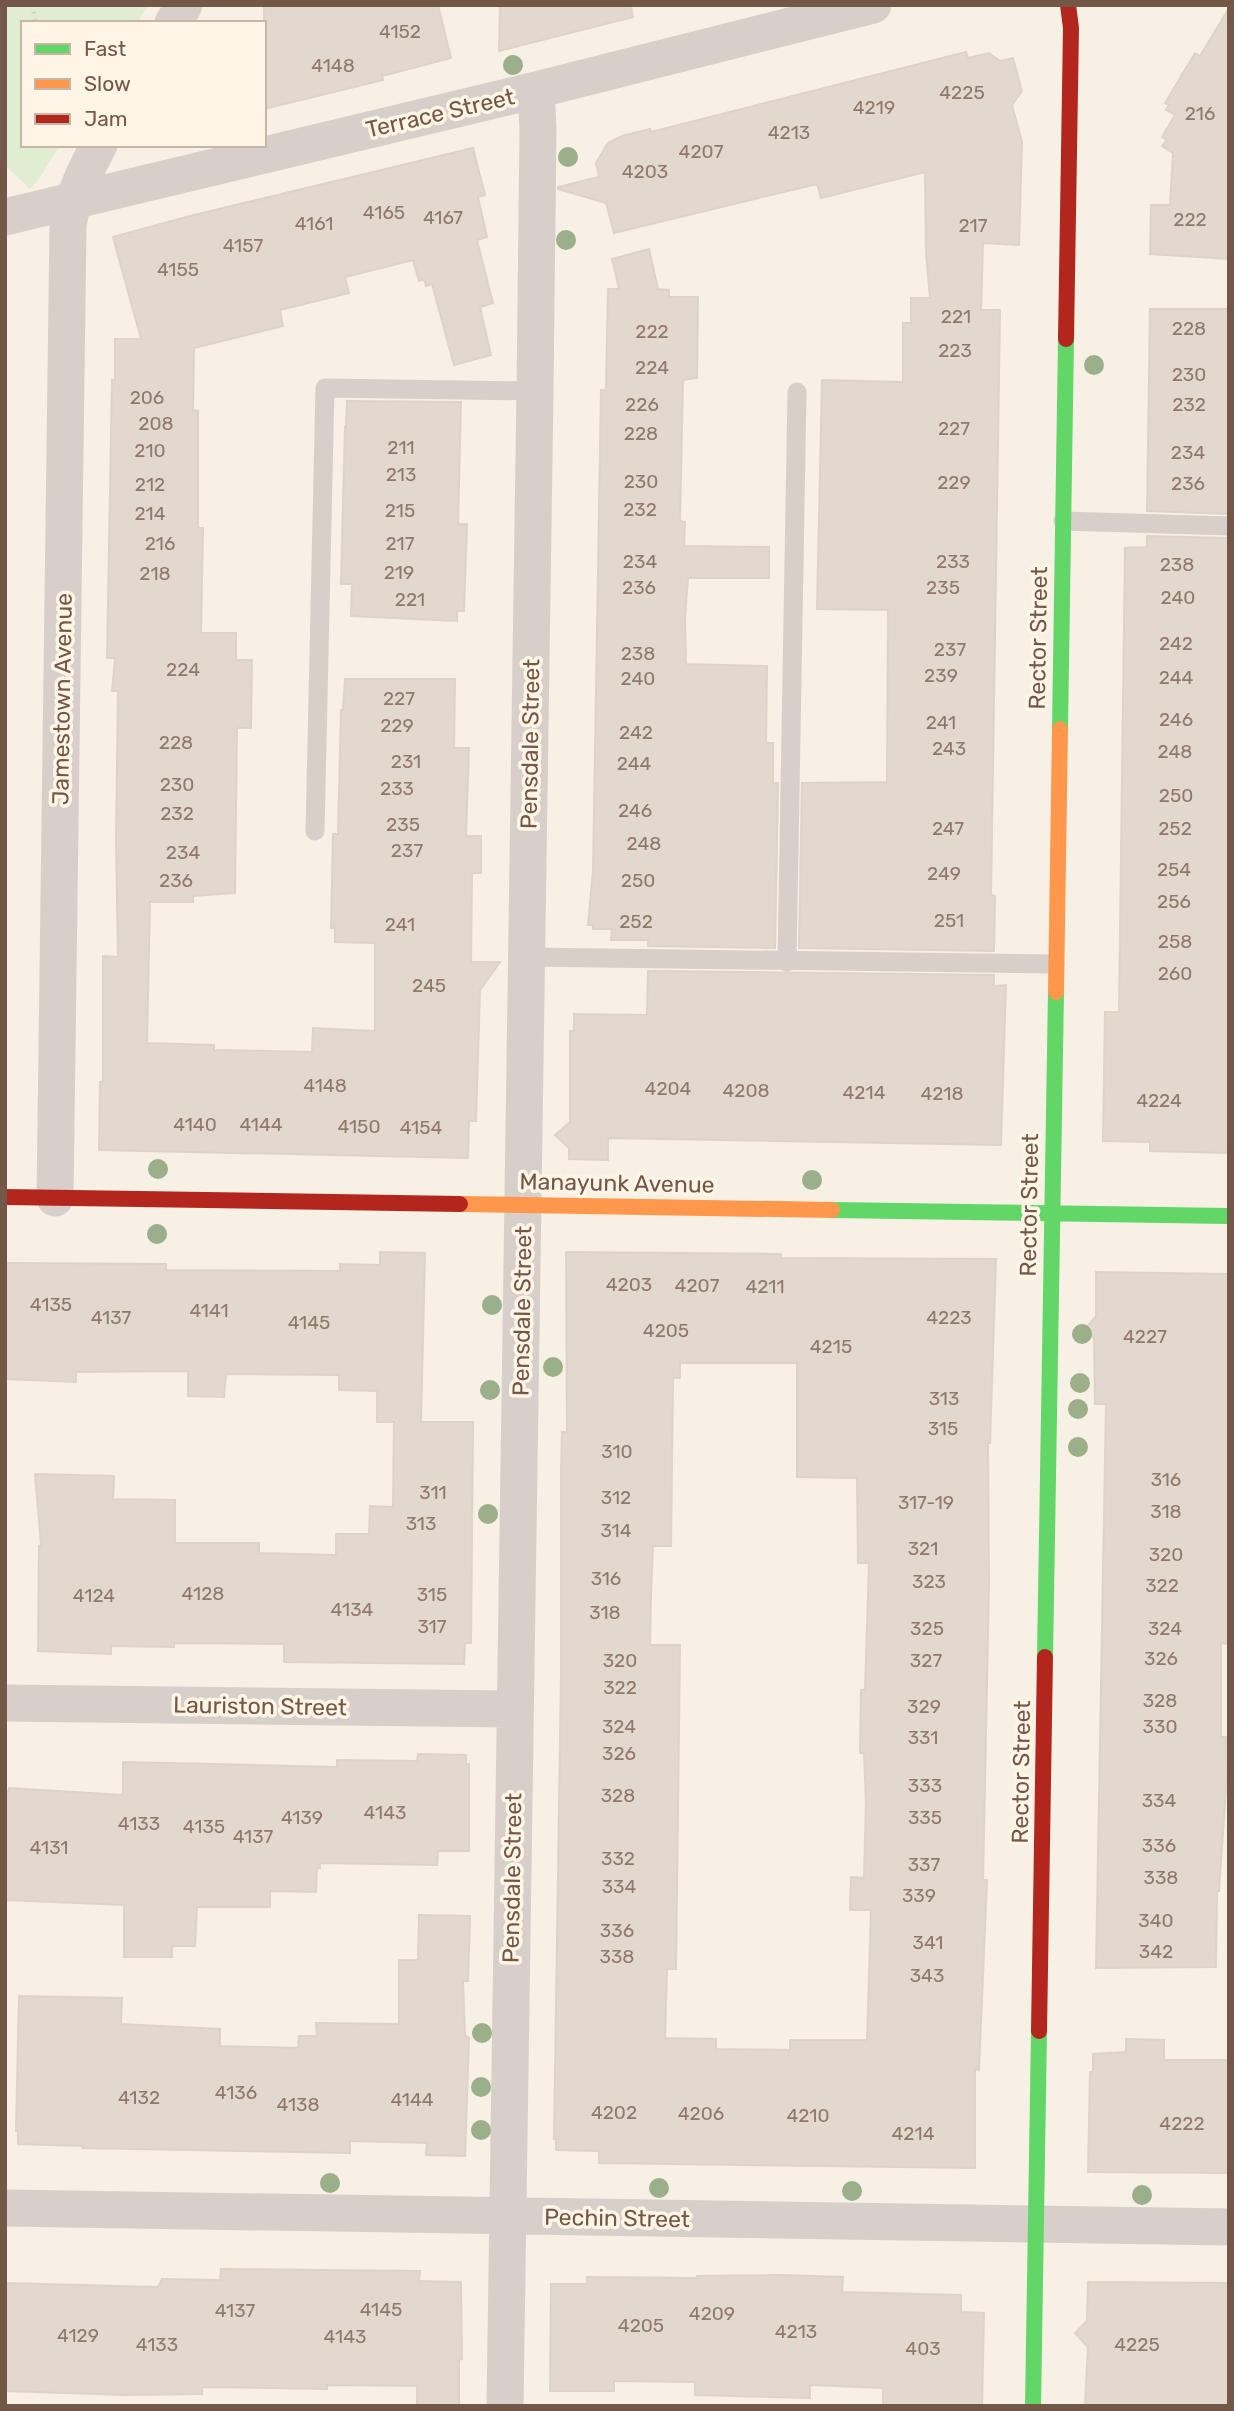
<svg xmlns="http://www.w3.org/2000/svg" width="1234" height="2411" font-family="Rubik,sans-serif">
  <style>
    .green { fill: #e1edd0 }
    .building { fill: #e2d8cd; stroke: #dfd3c8; stroke-width: 2; fill-rule: evenodd }
    .lines { fill: none; stroke-linecap: round; stroke-linejoin: round }
    .path { stroke: #d9d0cb; stroke-width: 4.5; stroke-dasharray: 2 5; stroke-linecap: butt }
    .lane { stroke: #d7cfc9; stroke-width: 19 }
    .street { stroke: #d7cfc9; stroke-width: 37 }
    .fast { stroke: #63d668; stroke-width: 16 }
    .slow { stroke: #ff974d; stroke-width: 16 }
    .jam { stroke: #b3261e; stroke-width: 16 }
    .tree { fill: #9baf8a }
    .labels { text-anchor: middle; stroke-width: 7; stroke-linejoin: round; paint-order: stroke }
    .number-label { font-size: 19px; fill: #90796b }
    .street-label { font-size: 23px; fill: #735747; stroke: #fff5e6 }
  </style>
  <rect width="100%" height="100%" fill="#f6f0e5"/>
  <!-- green -->
  <path class="green" d="M5,5H148L137,23H23V145H60L39,179L30,189L5,165Z"/>
  <!-- building -->
  <path class="building" d="M264,5H438L451,58L382,76L383,80L264,109Z
    M500,5H631L633,17L499,51Z
    M1229,8V259L1150,254L1151,205H1170L1173,153L1162,146L1167,140L1162,137L1175,115L1166,110L1169,105L1165,103L1195,53L1200,56Z
    M966,52L968,58L989,53L1000,61L1013,58L1022,91L1012,105L1022,142L1019,245L983,243L981,310H1000L991,895L995,896L994,951L799,948L802,783L887,782L888,610L817,609L822,380L903,382V323H911V298H930L926,253L925,172L821,198L817,184L614,233L606,203L558,189V187L599,177L596,163L608,143L622,136L650,129L651,132Z
    M473,148L485,195L478,197L487,237L477,240L493,303L480,307L491,355L454,365L432,284L426,286L424,279L419,281L413,260L345,277L349,293L280,310L283,326L194,348L193,410L198,411V528H203L201,633H236V660H252L251,728H237L235,893L193,896V902H150L147,1043L214,1045V1050L312,1052L313,1028L375,1031V943L335,942V928H331L333,834H338L341,710H343L345,679H455L454,748H469L466,836H481V873H472L471,962H500L480,990L476,1121H469L468,1158L99,1150L100,1082H103V956L118,957L116,840L118,691H112L115,658H107L112,380H115V339H141L113,237L190,216Z
    M649,249L658,289L669,290V297H698L697,378L683,380L680,521L685,522L684,546L769,547V578H688L685,618L686,664L767,666L766,743H773V783H778L775,948L648,946V940H611L612,929H593V925H588L593,871L601,390H606L608,289H619L612,259Z
    M1150,309H1229V514L1147,511Z
    M347,401L461,402L458,524H467L464,611H457V621L351,616L352,584H341L345,427L346,428Z
    M1147,536L1229,538V1153L1150,1151V1142L1103,1141L1105,1012H1119L1125,548L1147,547Z
    M648,971L994,975V986L1006,985L1001,1145L608,1138V1160L569,1159V1148L555,1135L570,1122V1031H574V1014L647,1015Z
    M380,1252L425,1253L421,1422H473L471,1643H465L464,1664L284,1662V1644L174,1643V1647L111,1646V1654L38,1651L39,1546L41,1545L35,1474L114,1476L113,1499L175,1500V1543H259V1553L336,1555V1534H369L370,1506L393,1507L394,1422H377V1391L339,1390V1375L226,1374L224,1397L188,1396V1371L76,1372V1382L5,1379V1263L166,1264V1270L340,1271V1264L380,1265Z
    M566,1252L781,1254V1258L996,1259L990,1443H988L989,1584L983,1880H987L979,2070L975,2069V2168L599,2163V2151L556,2150V2139H554L561,1675V1472L562,1432H567ZM680,1363H797V1477L857,1478L858,1563H869L865,1690H861L860,1753H864L866,1801L864,1878L851,1877L850,1910H871L867,2040H790V2050L716,2049V2039L665,2038L667,1969H676L680,1645H650L651,1595L653,1546H671L673,1378H680Z
    M1096,1272L1229,1274V1644L1221,1643V1737H1226V1759H1228L1219,1891H1217L1216,1967L1096,1968L1106,1404H1095L1094,1338L1085,1329L1096,1316Z
    M418,1754L466,1755V1764H469V1851H438L437,1865L320,1863V1868H317L316,1892L270,1891V1907H197L195,1946H172V1957H124V1905L5,1900V1791H9V1788L123,1795V1762L337,1767V1760L417,1761Z
    M419,1915L470,1916L468,1981H463L465,2035L469,2038L465,2156L426,2155L427,2143L350,2141V2153L83,2148L84,2146L18,2144V2131H16L19,1996L122,1998L121,2024L220,2029V2046L298,2048L299,2036H317L316,2023L399,2024V1960H418Z
    M1126,2039L1164,2040V2060H1229V2173L1088,2172L1090,2072H1093V2054L1126,2052Z
    M221,2269L420,2271L419,2281L461,2282L462,2359L459,2360V2406H417V2386L327,2385V2389L202,2387V2394L125,2395L5,2391V2283L158,2287L162,2279L220,2280Z
    M782,2275L843,2277L842,2292L961,2295V2312L984,2313L982,2406H883V2388L810,2385V2398L695,2395V2382L614,2381V2391H550L551,2284H587V2277L697,2278V2276Z
    M1088,2282L1229,2283V2406H1085L1088,2347L1075,2333L1087,2321Z"/>
  <g class="lines">
    <!-- path -->
    <path class="path" d="M32,5L36,23"/>
    <!-- lane -->
    <path class="lane" d="M1063,521L1229,526
      M315,831L325,388L535,391
      M527,957L1055,964
      M787,962L797,392"/>
    <!-- street -->
    <path class="street" d="M173,23L184,5
      M5,217L536,90L873,5
      M55,1198L68,225C73,195 85,171 99,145
      M5,1703L515,1709
      M5,2208L1229,2227
      M505,2406L535,391L538,129L536,90"/>
    <!-- fast -->
    <path class="fast" d="M1060,729L1066,339
      M832,1210L1229,1216
      M1045,1657L1056,992
      M1033,2406L1039,2031"/>
    <!-- slow -->
    <path class="slow" d="M1056,992L1060,729
      M460,1204L832,1210"/>
    <!-- jam -->
    <path class="jam" d="M1066,339L1071,28L1068,5
      M5,1197L460,1204
      M1039,2031L1045,1657"/>
  </g>
  <!-- trees -->
  <g class="tree">
    <circle cx="513" cy="65" r="10"/>
    <circle cx="568" cy="157" r="10"/>
    <circle cx="566" cy="240" r="10"/>
    <circle cx="1094" cy="365" r="10"/>
    <circle cx="158" cy="1169" r="10"/>
    <circle cx="812" cy="1180" r="10"/>
    <circle cx="157" cy="1234" r="10"/>
    <circle cx="492" cy="1305" r="10"/>
    <circle cx="1082" cy="1334" r="10"/>
    <circle cx="553" cy="1367" r="10"/>
    <circle cx="1080" cy="1383" r="10"/>
    <circle cx="490" cy="1390" r="10"/>
    <circle cx="1078" cy="1409" r="10"/>
    <circle cx="1078" cy="1447" r="10"/>
    <circle cx="488" cy="1514" r="10"/>
    <circle cx="482" cy="2033" r="10"/>
    <circle cx="481" cy="2087" r="10"/>
    <circle cx="481" cy="2130" r="10"/>
    <circle cx="330" cy="2183" r="10"/>
    <circle cx="659" cy="2188" r="10"/>
    <circle cx="852" cy="2191" r="10"/>
    <circle cx="1142" cy="2195" r="10"/>
  </g>
  <g class="labels">
    <!-- number labels -->
    <g class="number-label">
      <text x="400" y="38">4152</text>
      <text x="333" y="72">4148</text>
      <text x="962" y="99">4225</text>
      <text x="874" y="114">4219</text>
      <text x="1200" y="120">216</text>
      <text x="789" y="139">4213</text>
      <text x="701" y="158">4207</text>
      <text x="645" y="178">4203</text>
      <text x="384" y="219">4165</text>
      <text x="443" y="224">4167</text>
      <text x="1190" y="226">222</text>
      <text x="314" y="230">4161</text>
      <text x="973" y="232">217</text>
      <text x="243" y="252">4157</text>
      <text x="178" y="276">4155</text>
      <text x="956" y="323">221</text>
      <text x="1189" y="335">228</text>
      <text x="652" y="338">222</text>
      <text x="955" y="357">223</text>
      <text x="652" y="374">224</text>
      <text x="1189" y="381">230</text>
      <text x="147" y="404">206</text>
      <text x="642" y="411">226</text>
      <text x="1189" y="411">232</text>
      <text x="156" y="430">208</text>
      <text x="954" y="435">227</text>
      <text x="641" y="440">228</text>
      <text x="401" y="454">211</text>
      <text x="150" y="457">210</text>
      <text x="1188" y="459">234</text>
      <text x="401" y="481">213</text>
      <text x="641" y="488">230</text>
      <text x="954" y="489">229</text>
      <text x="1188" y="490">236</text>
      <text x="150" y="491">212</text>
      <text x="640" y="516">232</text>
      <text x="400" y="517">215</text>
      <text x="150" y="520">214</text>
      <text x="160" y="550">216</text>
      <text x="400" y="550">217</text>
      <text x="640" y="568">234</text>
      <text x="953" y="568">233</text>
      <text x="1177" y="571">238</text>
      <text x="399" y="579">219</text>
      <text x="155" y="580">218</text>
      <text x="639" y="594">236</text>
      <text x="943" y="594">235</text>
      <text x="1178" y="604">240</text>
      <text x="410" y="606">221</text>
      <text x="1176" y="650">242</text>
      <text x="950" y="656">237</text>
      <text x="638" y="660">238</text>
      <text x="183" y="676">224</text>
      <text x="941" y="682">239</text>
      <text x="1176" y="684">244</text>
      <text x="638" y="685">240</text>
      <text x="399" y="705">227</text>
      <text x="1176" y="726">246</text>
      <text x="941" y="729">241</text>
      <text x="397" y="732">229</text>
      <text x="636" y="739">242</text>
      <text x="176" y="749">228</text>
      <text x="949" y="755">243</text>
      <text x="1175" y="758">248</text>
      <text x="406" y="768">231</text>
      <text x="634" y="770">244</text>
      <text x="177" y="791">230</text>
      <text x="397" y="795">233</text>
      <text x="1176" y="802">250</text>
      <text x="635" y="817">246</text>
      <text x="177" y="820">232</text>
      <text x="403" y="831">235</text>
      <text x="948" y="835">247</text>
      <text x="1175" y="835">252</text>
      <text x="644" y="850">248</text>
      <text x="407" y="857">237</text>
      <text x="183" y="859">234</text>
      <text x="1174" y="876">254</text>
      <text x="944" y="880">249</text>
      <text x="176" y="887">236</text>
      <text x="638" y="887">250</text>
      <text x="1174" y="908">256</text>
      <text x="949" y="927">251</text>
      <text x="636" y="928">252</text>
      <text x="400" y="931">241</text>
      <text x="1175" y="948">258</text>
      <text x="1175" y="980">260</text>
      <text x="429" y="992">245</text>
      <text x="325" y="1092">4148</text>
      <text x="668" y="1095">4204</text>
      <text x="746" y="1097">4208</text>
      <text x="864" y="1099">4214</text>
      <text x="942" y="1100">4218</text>
      <text x="1159" y="1107">4224</text>
      <text x="195" y="1131">4140</text>
      <text x="261" y="1131">4144</text>
      <text x="359" y="1133">4150</text>
      <text x="421" y="1134">4154</text>
      <text x="629" y="1291">4203</text>
      <text x="697" y="1292">4207</text>
      <text x="765" y="1293">4211</text>
      <text x="51" y="1311">4135</text>
      <text x="209" y="1317">4141</text>
      <text x="111" y="1324">4137</text>
      <text x="949" y="1324">4223</text>
      <text x="309" y="1329">4145</text>
      <text x="666" y="1337">4205</text>
      <text x="1145" y="1343">4227</text>
      <text x="831" y="1353">4215</text>
      <text x="944" y="1405">313</text>
      <text x="943" y="1435">315</text>
      <text x="617" y="1458">310</text>
      <text x="1166" y="1486">316</text>
      <text x="433" y="1499">311</text>
      <text x="616" y="1504">312</text>
      <text x="926" y="1509">317-19</text>
      <text x="1166" y="1518">318</text>
      <text x="421" y="1530">313</text>
      <text x="616" y="1537">314</text>
      <text x="923" y="1555">321</text>
      <text x="1166" y="1561">320</text>
      <text x="606" y="1585">316</text>
      <text x="929" y="1588">323</text>
      <text x="1162" y="1592">322</text>
      <text x="203" y="1600">4128</text>
      <text x="432" y="1601">315</text>
      <text x="94" y="1602">4124</text>
      <text x="352" y="1616">4134</text>
      <text x="605" y="1619">318</text>
      <text x="432" y="1633">317</text>
      <text x="927" y="1635">325</text>
      <text x="1165" y="1635">324</text>
      <text x="1161" y="1665">326</text>
      <text x="620" y="1667">320</text>
      <text x="926" y="1667">327</text>
      <text x="620" y="1694">322</text>
      <text x="1160" y="1707">328</text>
      <text x="924" y="1713">329</text>
      <text x="619" y="1733">324</text>
      <text x="1160" y="1733">330</text>
      <text x="923" y="1744">331</text>
      <text x="619" y="1760">326</text>
      <text x="925" y="1792">333</text>
      <text x="618" y="1802">328</text>
      <text x="1159" y="1807">334</text>
      <text x="385" y="1819">4143</text>
      <text x="302" y="1824">4139</text>
      <text x="925" y="1824">335</text>
      <text x="139" y="1830">4133</text>
      <text x="204" y="1833">4135</text>
      <text x="253" y="1843">4137</text>
      <text x="1159" y="1852">336</text>
      <text x="49" y="1854">4131</text>
      <text x="618" y="1865">332</text>
      <text x="924" y="1871">337</text>
      <text x="1161" y="1884">338</text>
      <text x="619" y="1893">334</text>
      <text x="919" y="1902">339</text>
      <text x="1156" y="1927">340</text>
      <text x="617" y="1937">336</text>
      <text x="928" y="1949">341</text>
      <text x="1156" y="1958">342</text>
      <text x="617" y="1963">338</text>
      <text x="927" y="1982">343</text>
      <text x="236" y="2099">4136</text>
      <text x="139" y="2104">4132</text>
      <text x="412" y="2106">4144</text>
      <text x="298" y="2111">4138</text>
      <text x="614" y="2119">4202</text>
      <text x="701" y="2120">4206</text>
      <text x="808" y="2122">4210</text>
      <text x="1182" y="2130">4222</text>
      <text x="913" y="2140">4214</text>
      <text x="381" y="2316">4145</text>
      <text x="235" y="2317">4137</text>
      <text x="712" y="2320">4209</text>
      <text x="641" y="2332">4205</text>
      <text x="796" y="2338">4213</text>
      <text x="78" y="2342">4129</text>
      <text x="345" y="2343">4143</text>
      <text x="157" y="2351">4133</text>
      <text x="1137" y="2351">4225</text>
      <text x="923" y="2355">403</text>
    </g>
    <!-- street labels -->
    <g class="street-label">
      <text transform="translate(440 113) rotate(-13)" y="8">Terrace Street</text>
      <text transform="translate(1038 638) rotate(-89)" y="8">Rector Street</text>
      <text transform="translate(62 699) rotate(-89)" y="8">Jamestown Avenue</text>
      <text transform="translate(530 744) rotate(-89)" y="8">Pensdale Street</text>
      <text transform="translate(617 1183) rotate(1)" y="8">Manayunk Avenue</text>
      <text transform="translate(1029 1205) rotate(-89)" y="8">Rector Street</text>
      <text transform="translate(522 1311) rotate(-89)" y="8">Pensdale Street</text>
      <text transform="translate(260 1706) rotate(1)" y="8">Lauriston Street</text>
      <text transform="translate(1021 1772) rotate(-89)" y="8">Rector Street</text>
      <text transform="translate(512 1878) rotate(-89)" y="8">Pensdale Street</text>
      <text transform="translate(617 2218) rotate(1)" y="8">Pechin Street</text>
    </g>
  </g>
  <!-- border -->
  <rect width="1234" height="2411" fill="none" stroke="#735747" stroke-width="14"/>
  <!-- legend -->
  <rect x="21" y="21" width="245" height="126" fill="#fff5e6" stroke="#c7b6a6" stroke-width="2"/>
  <rect x="35" y="44" width="35" height="10" fill="#63d668" stroke="#c7b6a6" stroke-width="2"/>
  <text x="84" y="56" font-size="21" fill="#735747">Fast</text>
  <rect x="35" y="79" width="35" height="10" fill="#ff974d" stroke="#c7b6a6" stroke-width="2"/>
  <text x="84" y="91" font-size="21" fill="#735747">Slow</text>
  <rect x="35" y="114" width="35" height="10" fill="#b3261e" stroke="#c7b6a6" stroke-width="2"/>
  <text x="84" y="126" font-size="21" fill="#735747">Jam</text>
</svg>
